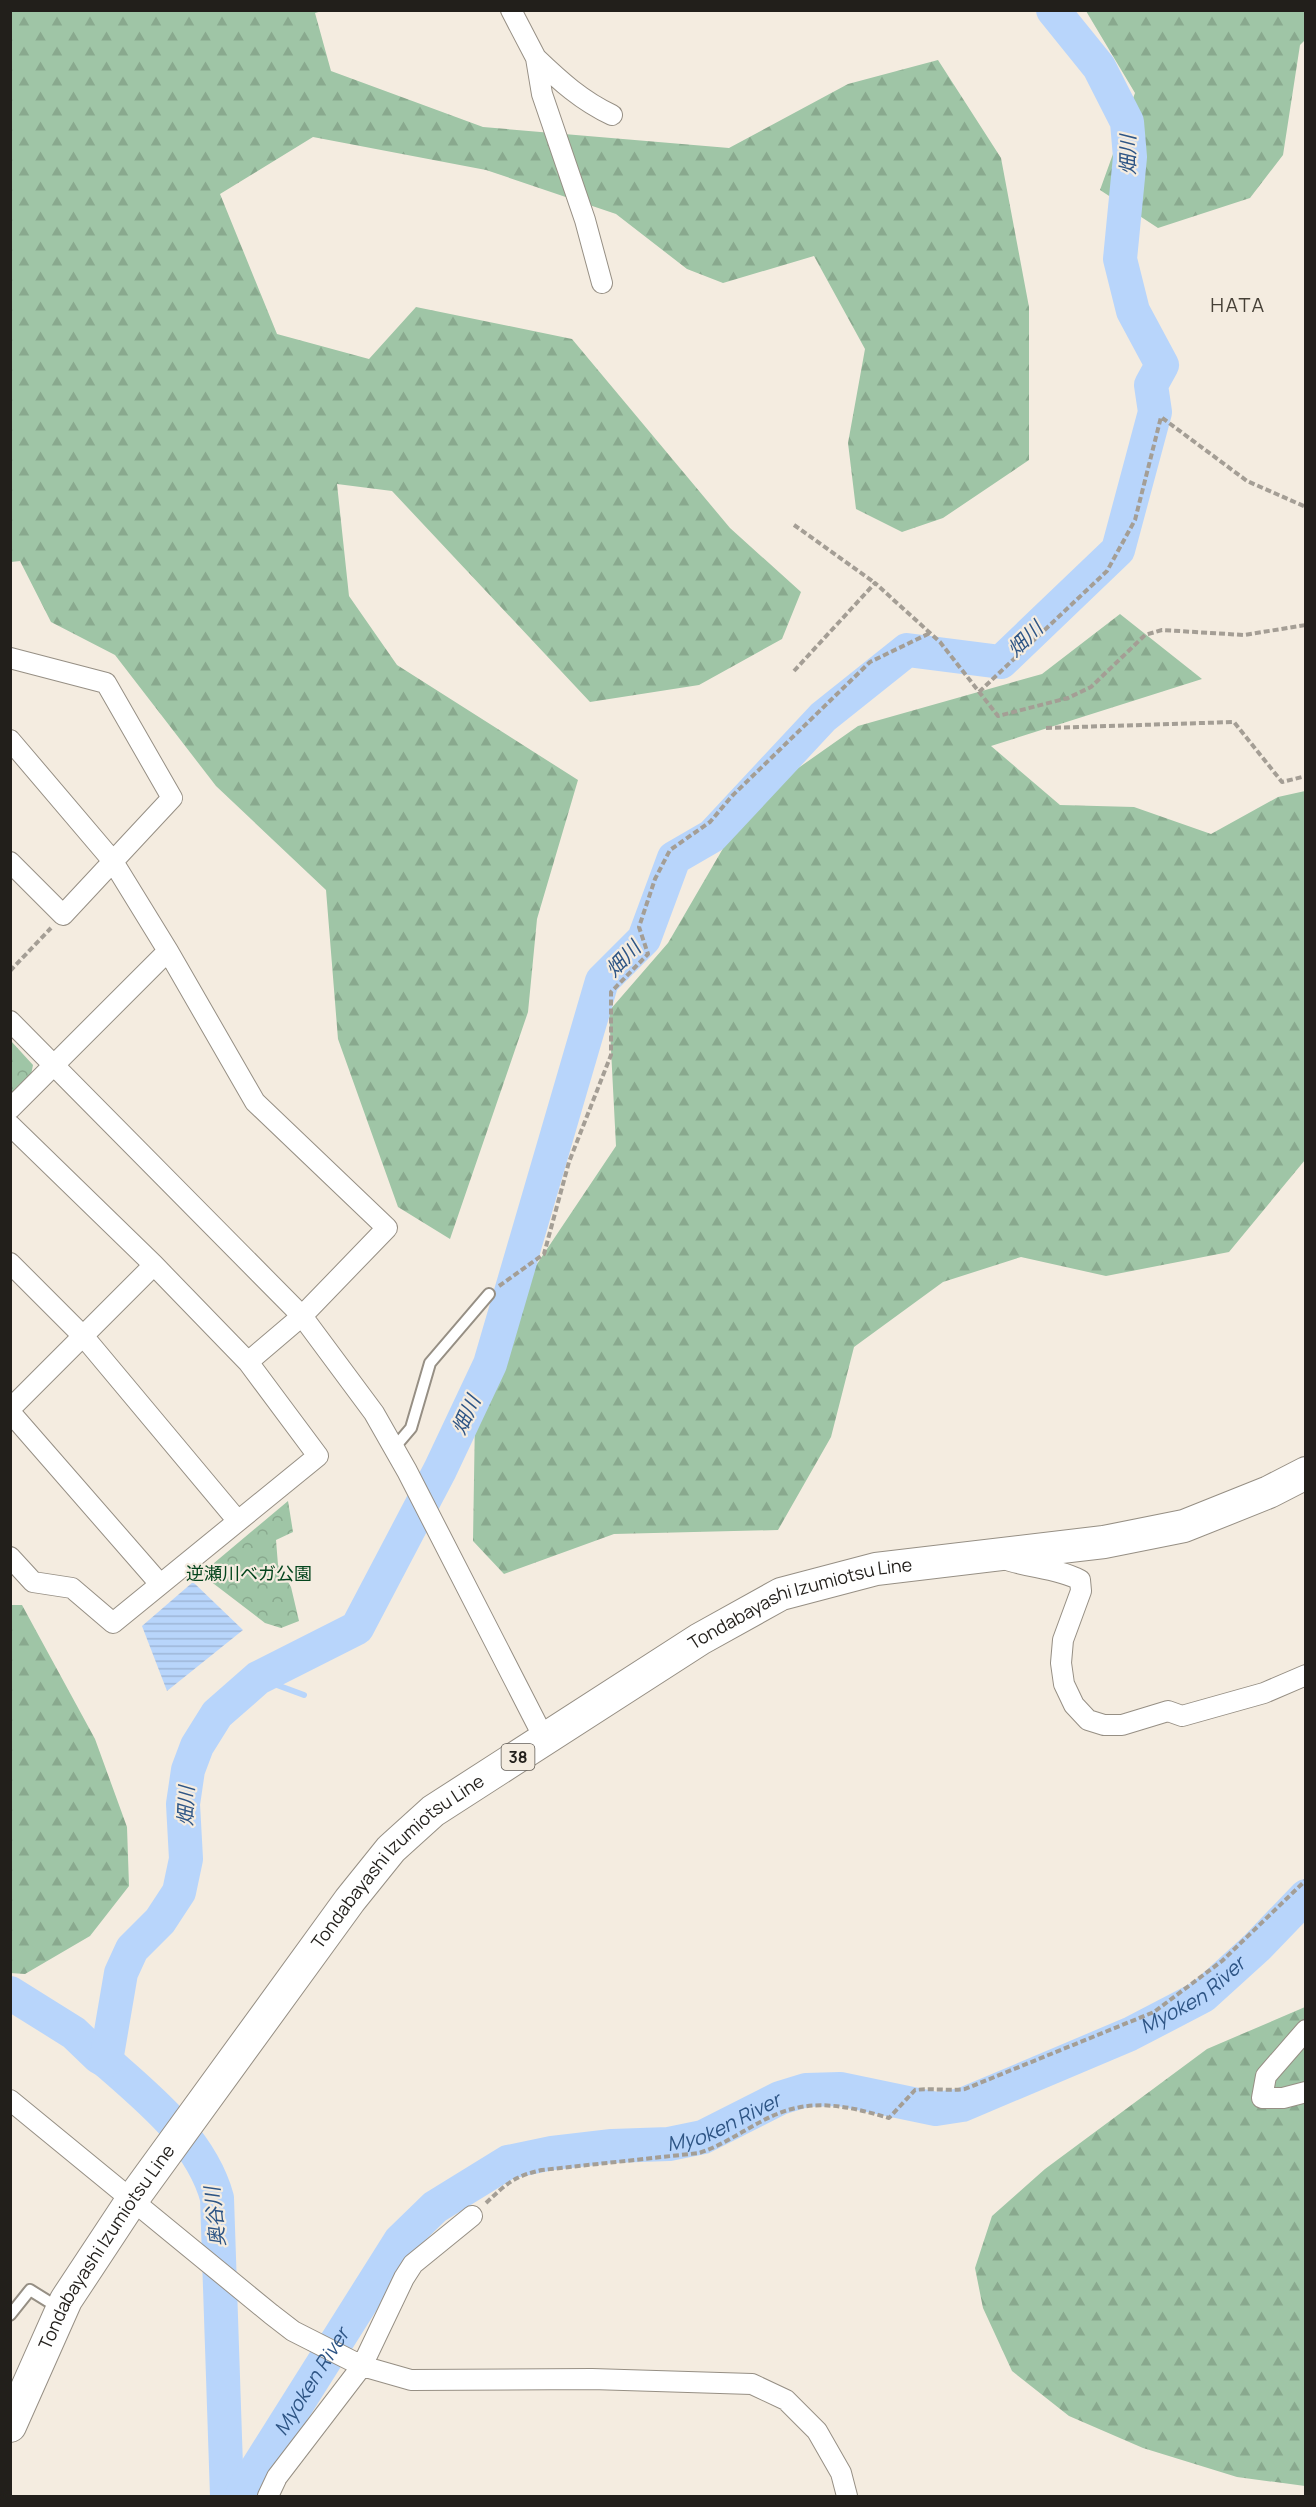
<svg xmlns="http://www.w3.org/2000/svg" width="1316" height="2507" font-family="Manrope,'Noto Sans JP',sans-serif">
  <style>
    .forest { fill: url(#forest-firs) }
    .park { fill: url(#park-crowns) }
    .water { fill: url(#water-rules) }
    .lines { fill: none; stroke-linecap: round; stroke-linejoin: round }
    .stream { stroke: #b8d5fb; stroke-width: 6 }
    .river { stroke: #b8d5fb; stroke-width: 34 }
    .service-casing { stroke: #968f84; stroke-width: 14 }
    .minor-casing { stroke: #968f84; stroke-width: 22 }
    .primary-casing { stroke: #968f84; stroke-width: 34 }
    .path { stroke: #a49e95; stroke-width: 4; stroke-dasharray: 6 3; stroke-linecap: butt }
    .service { stroke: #fff; stroke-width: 10 }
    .minor { stroke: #fff; stroke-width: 20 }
    .primary { stroke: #fff; stroke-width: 32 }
    .labels { text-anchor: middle; stroke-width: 4.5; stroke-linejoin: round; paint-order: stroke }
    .shield { fill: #f4ece0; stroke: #615c56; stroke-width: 1.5 }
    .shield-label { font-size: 16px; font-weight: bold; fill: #221f1b }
    .park-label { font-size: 18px; fill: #04451d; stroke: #f4ece0 }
    .street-label { font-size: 18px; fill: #221f1b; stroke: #f4ece0 }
    .water-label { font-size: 20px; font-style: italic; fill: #2e5585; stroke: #f4ece0 }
    .neighbourhood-label { font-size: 20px; letter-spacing: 1.5px; fill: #464037; stroke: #f4ece0 }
  </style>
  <defs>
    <pattern id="forest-firs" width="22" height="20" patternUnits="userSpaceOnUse" patternTransform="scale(1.5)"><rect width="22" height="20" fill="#9fc5a6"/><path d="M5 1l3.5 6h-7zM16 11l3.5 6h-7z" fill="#89a98e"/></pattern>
    <pattern id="park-crowns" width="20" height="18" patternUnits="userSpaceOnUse" patternTransform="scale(1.5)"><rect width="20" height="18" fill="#9fc5a6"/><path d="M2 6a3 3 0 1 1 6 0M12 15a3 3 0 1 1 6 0" fill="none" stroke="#89a98e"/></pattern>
    <pattern id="water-rules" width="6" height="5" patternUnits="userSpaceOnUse" patternTransform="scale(1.5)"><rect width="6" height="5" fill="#b8d5fb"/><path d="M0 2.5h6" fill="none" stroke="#9eb6d7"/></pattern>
  </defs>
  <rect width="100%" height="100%" fill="#f4ece0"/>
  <!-- forest -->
  <path class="forest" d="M11,11H322L315,13L331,71L483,127L729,148L848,84L938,60L1001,158L1029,307V460L943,518L902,532L856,509L848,443L865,349L814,256L723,283L687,269L616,214L486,170L313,137L220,194L277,334L369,359L416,307L572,339L730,528L801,592L782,639L699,685L590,702L392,491L337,484L349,596L397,665L578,780L537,919L528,1012L450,1239L398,1207L338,1039L326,890L216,786L115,655L51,622L20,561L11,562Z
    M1086,11H1305V40L1300,45L1283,155L1250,198L1158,228L1100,190L1135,93Z
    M1120,614L1202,679L991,746L1060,805L1134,807L1211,834L1278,797L1305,791V1160L1229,1252L1106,1276L1021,1257L943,1282L854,1347L831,1437L778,1530L614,1534L504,1574L473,1541L476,1355L616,1146L609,1011L668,943L750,802L858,726L1042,674Z
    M11,1605H22L95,1739L127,1827L129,1886L90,1936L25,1974L10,1973Z
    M1305,2007V2486L1237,2477L1143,2448L1069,2416L1012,2371L983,2308L975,2268L992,2216L1045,2169L1207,2049Z"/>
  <!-- park -->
  <path class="park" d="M11,1041L33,1065L31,1075L11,1096Z
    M288,1501L293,1532L276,1540L278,1565L291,1587L299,1621L281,1628L265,1623L201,1574Z"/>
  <!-- water -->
  <path class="water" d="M193,1582L243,1630L167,1691L142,1626Z"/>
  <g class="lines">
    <!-- stream -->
    <path class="stream" d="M258,1678L304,1695"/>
    <!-- river -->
    <g class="river">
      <path d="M10,1993L74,2033L99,2057L106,2061C149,2099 201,2140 217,2198L227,2496"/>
      <path d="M106,2061L121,1973L132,1949L160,1921L179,1892L186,1859L183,1804L188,1770L197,1746L217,1714L258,1678L357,1628L440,1470L490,1364L602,981L644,939L674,858L712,836L823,717L907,650L1001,662L1118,550L1155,412L1151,385L1162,365L1133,311L1120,259L1130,157L1127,122L1099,67L1053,10"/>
      <path id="s1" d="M242,2496L247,2484L400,2241L435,2207L508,2162L552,2153L612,2146L669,2144L703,2137L780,2098L806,2090L840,2089L936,2109L962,2105L1130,2034L1203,1996L1257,1947L1306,1896"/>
    </g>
    <defs>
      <path id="service" d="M394,1448L411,1428L430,1363L489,1294
        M10,2315L30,2290L59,2308"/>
      <path id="minor" d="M511,10L536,58L542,94L585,220L602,283
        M536,58C560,81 582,101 612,115
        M10,658L106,683L172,798L63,915L10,862
        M10,740L112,860L168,951L255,1102L387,1228L302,1316L248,1362
        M10,1021L302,1316L374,1413L407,1471L545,1740
        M10,1109L168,951
        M10,1125L154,1265L248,1362L318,1456L113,1623L72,1588L33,1582L10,1557
        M10,1263L84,1337L237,1520
        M10,1409L154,1265
        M10,1412L160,1584
        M1004,1559C1029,1568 1057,1568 1080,1580L1081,1591L1063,1640L1061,1663L1064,1684L1074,1705L1088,1720L1104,1725H1122L1168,1711L1182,1716L1264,1693L1306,1675
        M1306,2030L1266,2076L1262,2098H1283L1306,2092
        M10,2100L271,2314L293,2331L362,2366L411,2380L592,2379L752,2384L786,2400L817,2431L841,2473L847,2496
        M268,2496L277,2477L362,2366L404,2278L413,2264L472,2216"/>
      <g id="primary">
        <path id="s2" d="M10,2426L66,2300L132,2200L350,1900L391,1849L433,1811L700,1639L781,1594L876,1569L1104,1542L1184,1526L1269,1492L1306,1473"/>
      </g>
    </defs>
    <!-- service casing -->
    <use href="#service" class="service-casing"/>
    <!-- minor casing -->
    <use href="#minor" class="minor-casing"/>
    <!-- primary casing -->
    <use href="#primary" class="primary-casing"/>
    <!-- path -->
    <path class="path" d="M794,525L875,583
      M794,671L875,583L940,642L998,716L1068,698L1091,687L1145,635L1162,630L1244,635L1306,625
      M979,692L1107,571L1135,520L1161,417L1247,481L1306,507
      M1046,728L1234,722L1282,782L1306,776
      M10,971L51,928
      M499,1286L544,1254L569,1162L611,1055V992L648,954L639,927L655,879L670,850L710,822L732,796L870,662L930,633
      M486,2203C506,2184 514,2176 542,2170L699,2153C727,2144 750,2125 777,2114C815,2098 852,2107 889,2118L915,2090C932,2088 948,2091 965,2089L1154,2012L1222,1961L1306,1880"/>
    <!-- service -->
    <use href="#service" class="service"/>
    <!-- minor -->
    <use href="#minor" class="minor"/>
    <!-- primary -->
    <use href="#primary" class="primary"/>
  </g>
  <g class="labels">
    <!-- shield labels -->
    <rect class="shield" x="501.5" y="1744" width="33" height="26" rx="4.5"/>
    <g class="shield-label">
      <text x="518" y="1763">38</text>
    </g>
    <!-- park labels -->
    <g class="park-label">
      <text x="249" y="1580">逆瀬川ベガ公園</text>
    </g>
    <!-- street labels -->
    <g class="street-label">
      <text dy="6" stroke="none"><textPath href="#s2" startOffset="1176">Tondabayashi Izumiotsu Line</textPath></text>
      <text dy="6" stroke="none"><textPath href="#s2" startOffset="690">Tondabayashi Izumiotsu Line</textPath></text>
      <text dy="6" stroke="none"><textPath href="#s2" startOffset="204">Tondabayashi Izumiotsu Line</textPath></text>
    </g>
    <!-- water labels -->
    <g class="water-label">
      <text transform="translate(1128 155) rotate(-90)" y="7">畑川</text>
      <text transform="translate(1025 639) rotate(-44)" y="7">畑川</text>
      <text transform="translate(623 959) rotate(-46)" y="7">畑川</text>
      <text transform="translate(466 1415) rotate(-65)" y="7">畑川</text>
      <text transform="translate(186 1806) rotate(-88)" y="7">畑川</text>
      <text dy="7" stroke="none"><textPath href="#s1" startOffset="1160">Myoken River</textPath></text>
      <text dy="7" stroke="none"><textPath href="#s1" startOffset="656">Myoken River</textPath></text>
      <text transform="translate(215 2217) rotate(-96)" y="7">奥谷川</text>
      <text dy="7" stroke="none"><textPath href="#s1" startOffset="134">Myoken River</textPath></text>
    </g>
    <!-- neighbourhood labels -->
    <g class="neighbourhood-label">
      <text x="1238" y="312">HATA</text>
    </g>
  </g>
  <!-- border -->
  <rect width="1316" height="2507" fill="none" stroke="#221f1b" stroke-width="24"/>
</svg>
